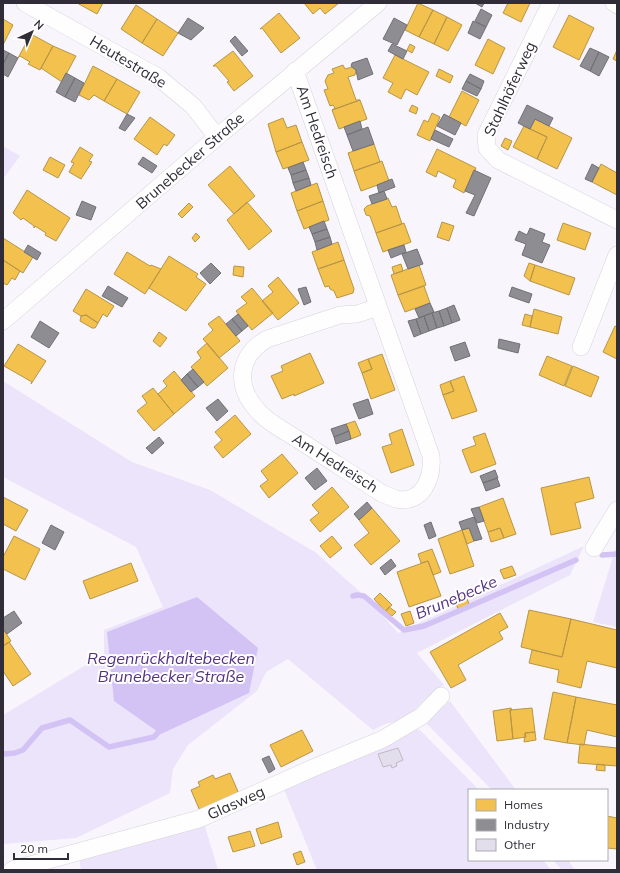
<svg xmlns="http://www.w3.org/2000/svg" width="620" height="873" font-family="Mulish,sans-serif">
  <style>
    .green { fill: #ebe4fb }
    .water { fill: #d3c2f4 }
    .homes { fill: #f2c14e; stroke: #b89547 }
    .industry { fill: #8d8d92; stroke: #717077 }
    .lines { fill: none; stroke-linecap: round; stroke-linejoin: round }
    .stream { stroke: #d3c2f4; stroke-width: 5.5 }
    .building { fill: #e2deeb; stroke: #bebbc3 }
    .street-casing { stroke: #d5d3da; stroke-width: 18 }
    .street { stroke: #fefeff; stroke-width: 17 }
    .labels { text-anchor: middle; stroke-width: 4; stroke-linejoin: round; paint-order: stroke }
    .street-label { font-size: 15px; fill: #302d38; stroke: #fff }
    .water-label { font-size: 16px; font-style: italic; fill: #533282; stroke: #fff }
  </style>
  <rect width="100%" height="100%" fill="#f8f6fc"/>
  <!-- green -->
  <path class="green" d="M3,146L20,156L3,179Z
    M3,381L132,462L210,490L315,552L366,597L398,633L584,546L570,575L417,653L444,685L425,699L406,719L385,724L373,730L288,659L266,672L257,691L188,745L173,769L170,793L76,838L3,844V715L104,654V630L163,607L136,547L3,477Z
    M615,550H617V627L593,622Z
    M450,701L516,790H492L425,722Z
    M413,725L418,730L419,729L479,790H469V860H543L551,870H317L283,787Z
    M204,823L218,870H81L79,857Z
    M553,860H568L575,870H562Z"/>
  <!-- water -->
  <path class="water" d="M197,597L258,648L249,693L161,734L114,701L107,632Z"/>
  <!-- homes -->
  <path class="homes" d="M77,3H103L97,14Z
    M304,3H339L325,14L320,8L313,14Z
    M418,3L433,10L419,37L405,30Z
    M508,3H530L521,22L503,13Z
    M136,5L157,19L142,43L121,29Z
    M433,10L447,17L434,44L419,37Z
    M279,13L300,38L281,53L262,28L260,29Z
    M569,15L594,28L579,60L553,47Z
    M447,17L462,25L448,51L434,44Z
    M3,19L13,25L3,45Z
    M157,19L178,33L163,56L142,43Z
    M31,34L53,46L40,70L28,64L30,62L20,56L18,58Z
    M488,39L505,48L493,74L475,65Z
    M410,44L415,47L412,53L407,50Z
    M53,46L76,56L62,82L41,68Z
    M617,50V61L613,59Z
    M233,51L253,76L234,91L227,82L229,81L216,66H213Z
    M395,55L429,72L417,95L406,89L401,99L388,92L393,83L383,78Z
    M343,65L345,69L352,67L356,70L355,75L348,77L356,100H360L332,110L335,108L333,105L330,106L324,90L328,89L325,81L328,75L334,73L332,69Z
    M93,66L117,79L104,101L94,95L89,100L79,95Z
    M439,69L453,76L450,83L436,76Z
    M117,79L140,92L127,114L104,101Z
    M462,91L479,100L466,126L449,117Z
    M360,100L367,119L339,129L332,110Z
    M412,105L418,108L416,114L409,111Z
    M432,113L440,117L430,141L417,135L424,120L428,122Z
    M150,117L175,135L167,146L164,144L157,155L134,139Z
    M283,118L287,128L296,125L302,142L276,152L268,124Z
    M535,119L572,138L557,169L537,159L547,137L530,129Z
    M524,126L547,137L537,159L513,147Z
    M505,138L512,141L508,150L501,146Z
    M302,142L309,160L283,169L276,152Z
    M374,144L380,162L354,171L348,153Z
    M80,147L93,155L89,161L92,162L81,179L69,172L74,163L71,162Z
    M437,149L476,168L464,193L453,187L456,180L438,171L436,177L426,172Z
    M50,157L65,165L58,178L43,170Z
    M382,161L389,181L361,191L354,171Z
    M601,164L617,173V195L592,182Z
    M230,166L255,196L234,214L208,185Z
    M317,183L323,201L297,211L291,193Z
    M27,190L70,218L56,241L45,235L46,233L35,226L34,228V226L23,218L21,220L13,213Z
    M388,198L392,207L396,206L402,224L376,233L370,216L366,215L364,209L367,206Z
    M323,201L329,220L304,229L297,211Z
    M247,202L272,231L249,250L227,220Z
    M189,203L193,207L182,218L178,214Z
    M442,222L454,226L449,241L437,237Z
    M404,223L411,242L383,252L376,233Z
    M563,223L591,233L585,250L557,240Z
    M196,233L200,237L195,242L192,238Z
    M3,238L33,257L23,273L3,260Z
    M338,242L344,260L318,269L312,252Z
    M127,252L150,266L151,265L161,269L145,294L114,274Z
    M169,256L198,274L196,277L206,284L186,311L149,288Z
    M3,260L20,271L15,280L12,278L7,285L3,283Z
    M344,260L354,289L353,293L337,298L334,291L330,289L329,286L325,287L318,269Z
    M529,263L535,265L530,281L524,276Z
    M401,264L403,271L394,274L392,267Z
    M419,265L426,285L398,295L391,275Z
    M535,265L575,278L569,295L530,281Z
    M234,266L244,267L243,277L233,275Z
    M278,277L299,303L278,320L262,301L273,292L268,286Z
    M424,286L430,303L405,312L398,295Z
    M252,288L273,313L252,330L236,311L247,303L241,297Z
    M86,289L114,306L107,317L103,314L98,323L86,315L81,316L73,311Z
    M534,309L562,317L558,334L530,327Z
    M525,314L532,316L530,327L522,325Z
    M86,315L98,323L95,328H92L80,321L81,316Z
    M219,316L240,341L219,358L203,339L213,330L208,324Z
    M615,326L617,327V359L603,352Z
    M159,332L167,338L160,347L153,341Z
    M207,343L228,368L207,386L191,367L201,358L197,352Z
    M18,344L46,361L31,384L32,382L4,366Z
    M310,353L324,383L294,396V394L282,399L271,376L283,371L281,366Z
    M382,354L395,390L371,399L362,373L372,369L368,359Z
    M547,356L572,366L564,386L539,375Z
    M368,359L372,369L362,373L358,363Z
    M573,366L599,377L591,397L565,386Z
    M174,371L195,396L174,414L158,394L167,386L163,381Z
    M464,376L477,411L452,419L443,395L454,391L450,381Z
    M450,381L454,391L443,395L440,385Z
    M153,388L174,414L154,431L137,411L147,403L142,396Z
    M235,415L251,434L223,458L214,447L222,440L215,432Z
    M355,421L361,435L351,439L346,424Z
    M402,429L414,465L391,473L382,447L392,444L389,434Z
    M485,433L496,464L471,473L462,450L476,445L473,437Z
    M282,454L298,473L269,498L260,486L268,480L261,471Z
    M589,477L594,498L575,503L581,528L551,535L541,488Z
    M332,487L349,507L320,532L310,520L319,513L312,505Z
    M3,497L28,510L16,531L3,524Z
    M503,498L516,534L504,538L500,528L488,532L479,507Z
    M372,508L400,541L371,565L354,545L369,533L359,520Z
    M469,528L474,541L467,544L462,530Z
    M500,528L504,538L491,542L488,532Z
    M462,530L474,566L450,574L438,539Z
    M14,536L40,549L25,580L3,569V557Z
    M332,536L342,548L330,558L320,546Z
    M432,549L441,572L433,575L428,561L421,563L418,554Z
    M428,561L441,596L409,607L397,572Z
    M131,563L138,581L90,599L83,581Z
    M512,566L516,575L504,579L500,570Z
    M464,592L470,606L459,611L453,597Z
    M380,593L392,605L385,611L374,599Z
    M389,607L396,612L392,616L386,612Z
    M529,610L571,619L562,657L521,647Z
    M410,611L414,623L406,626L401,614Z
    M500,613L508,627L499,632L503,639L458,665L466,680L451,688L430,652Z
    M571,619L617,630V668L587,661L581,688L557,682L559,670L529,663L532,650L562,657Z
    M3,629L11,641L3,646Z
    M9,642L31,674L13,686L3,671V646Z
    M553,692L576,697L567,743L544,739Z
    M576,697L617,705V737L587,730L584,745L567,743Z
    M511,708L512,710H510L513,739L497,741L493,711Z
    M532,708L535,732L525,733L526,737L513,739L510,710Z
    M302,730L313,751L281,767L270,745Z
    M535,732L536,740L524,742L525,733Z
    M580,744L617,748V766L578,763Z
    M597,764L605,765V771L596,770Z
    M230,773L239,794L200,811L191,790L200,786L198,782L213,775L215,779Z
    M607,816L617,818V849L607,848Z
    M278,822L282,837L261,844L256,829Z
    M250,831L255,846L233,852L228,837Z
    M301,851L305,862L297,865L293,854Z"/>
  <!-- industry -->
  <path class="industry" d="M475,3H484L482,7Z
    M481,9L492,15L486,27L475,21Z
    M188,18L204,28L191,40L178,33Z
    M394,18L407,25L397,45L383,39Z
    M473,21L486,27L480,39L468,33Z
    M235,36L248,51L242,56L230,41Z
    M392,44L407,51L403,59L388,51Z
    M590,48L599,52L590,71L580,66Z
    M3,50L9,53L3,64Z
    M599,52L609,57L599,76L590,71Z
    M9,53L18,58L8,77L3,74V64Z
    M367,58L373,74L358,80L356,70L351,66L352,63Z
    M66,73L75,78L65,97L56,92Z
    M470,74L484,81L481,89L466,81Z
    M75,78L84,83L75,102L65,97Z
    M466,81L481,89L477,96L462,89Z
    M527,105L553,118L549,126L535,119L530,129L518,123Z
    M127,114L135,118L125,131L119,128Z
    M444,114L461,123L455,135L437,126Z
    M360,121L362,129L347,135L344,127Z
    M368,127L374,144L353,151L347,135Z
    M435,130L453,139L449,147L431,139Z
    M143,157L157,166L152,173L138,164Z
    M303,162L306,170L291,175L288,168Z
    M592,164L599,168L592,182L585,179Z
    M306,170L309,178L293,183L291,175Z
    M474,170L491,178L474,216L466,213L475,195L465,191Z
    M309,178L311,185L296,191L293,183Z
    M392,179L395,187L379,193L377,185Z
    M384,191L387,199L372,204L369,196Z
    M82,201L96,207L91,220L76,215Z
    M324,221L327,229L312,234L309,227Z
    M530,228L545,234L542,242L550,245L542,263L522,255L526,244L515,240L519,231L527,235Z
    M327,229L330,237L315,242L312,234Z
    M330,237L332,244L317,250L315,242Z
    M28,245L41,253L37,260L24,252Z
    M404,245L406,252L391,258L388,250Z
    M417,249L423,264L408,269L402,254Z
    M211,263L221,273L210,284L200,273Z
    M108,286L128,298L122,307L102,296Z
    M306,287L311,302L304,305L298,289Z
    M512,287L532,294L529,303L509,296Z
    M430,303L434,312L419,318L415,309Z
    M454,305L460,320L452,323L447,308Z
    M447,308L452,323L444,326L439,311Z
    M439,311L444,326L437,328L432,313Z
    M432,313L437,328L429,331L424,316Z
    M238,314L248,326L242,331L232,319Z
    M424,316L429,331L421,334L416,319Z
    M232,319L242,331L236,336L226,324Z
    M416,319L421,334L414,337L408,321Z
    M40,321L59,333L49,348L31,337Z
    M499,339L520,344L518,353L498,348Z
    M465,342L470,356L455,361L450,347Z
    M193,369L204,382L198,387L187,374Z
    M187,374L198,387L191,392L181,380Z
    M218,399L228,411L217,421L206,408Z
    M368,399L373,414L359,419L353,404Z
    M346,424L349,431L334,437L331,429Z
    M349,431L351,439L336,444L334,437Z
    M159,437L164,443L152,454L146,448Z
    M317,468L327,481L315,490L305,478Z
    M495,470L498,478L483,483L480,476Z
    M497,478L500,486L486,491L483,483Z
    M367,502L372,508L359,520L354,514Z
    M479,507L484,521L477,523L471,509Z
    M474,517L482,539L474,541L469,528L462,530L459,522Z
    M431,522L436,536L429,539L424,525Z
    M51,525L64,532L55,550L42,543Z
    M391,559L396,566L385,575L380,568Z
    M14,611L22,623L7,634L3,629V618Z
    M269,756L275,769L269,773L262,759Z"/>
  <g class="lines">
    <!-- stream -->
    <path class="stream" d="M602,555L617,554
      M353,596L357,595L364,596L404,630L424,626L576,560
      M3,754L15,753L23,750L42,728L70,720L109,747L154,737L163,727"/>
  </g>
  <!-- building -->
  <path class="building" d="M398,748L403,760L396,763L397,766L392,768L391,765L383,767L378,754Z"/>
  <g class="lines">
    <defs>
      <path id="street" d="M25,3L158,77L193,106L217,137
        M551,3L486,135L487,148L498,160L617,220
        M614,3L617,5
        M295,71L431,456C433,477 423,505 396,499C391,497 386,495 381,493C354,475 326,458 299,440C285,431 268,423 257,410C235,385 238,356 267,339L340,315L357,314L378,307
        M3,321L217,137L378,3
        M581,347L617,255
        M594,548L617,510
        M12,870L199,819L313,768L383,739L422,716L441,696"/>
    </defs>
    <!-- street casing -->
    <use href="#street" class="street-casing"/>
    <!-- street -->
    <use href="#street" class="street"/>
  </g>
  <g class="labels">
    <!-- street labels -->
    <g class="street-label">
      <text transform="translate(128 62) rotate(31)" y="5">Heutestraße</text>
      <text transform="translate(510 89) rotate(-65)" y="5">Stahlhöferweg</text>
      <text transform="translate(317 132) rotate(71)" y="5">Am Hedreisch</text>
      <text transform="translate(190 161) rotate(-41)" y="5">Brunebecker Straße</text>
      <text transform="translate(335 463) rotate(32)" y="5">Am Hedreisch</text>
      <text transform="translate(236 803) rotate(-24)" y="5">Glasweg</text>
    </g>
    <!-- water labels -->
    <g class="water-label">
      <text transform="translate(456 597) rotate(-23)" y="6">Brunebecke</text>
      <text x="171" y="664">Regenrückhaltebecken<tspan x="171" dy="18">Brunebecker Straße</tspan></text>
    </g>
  </g>
  <!-- border -->
  <rect width="620" height="873" fill="none" stroke="#302d38" stroke-width="8"/>
  <!-- legend -->
  <rect x="468" y="789" width="140" height="72" fill="#ffffff" stroke="#acabaf"/>
  <rect x="476" y="799" width="20" height="12" fill="#f2c14e" stroke="#acabaf"/>
  <text x="504" y="809" font-size="12" fill="#302d38">Homes</text>
  <rect x="476" y="819" width="20" height="12" fill="#8d8d92" stroke="#acabaf"/>
  <text x="504" y="829" font-size="12" fill="#302d38">Industry</text>
  <rect x="476" y="839" width="20" height="12" fill="#e2deeb" stroke="#acabaf"/>
  <text x="504" y="849" font-size="12" fill="#302d38">Other</text>
  <!-- north arrow -->
  <g transform="translate(32 32) rotate(44)" stroke="#ffffff" stroke-width="3" paint-order="stroke">
  <path d="M0-3L7 15L0 10L-7 15Z" fill="#302d38"/>
  <text y="-6" font-size="11" font-weight="bold" text-anchor="middle" fill="#302d38">N</text>
  </g>
  <!-- scale -->
  <path d="M14 853v6h54v-6" fill="none" stroke="#302d38" stroke-width="2"/>
  <text x="20" y="853" font-size="12" fill="#302d38" stroke="#ffffff" stroke-width="3" paint-order="stroke">20 m</text>
</svg>
